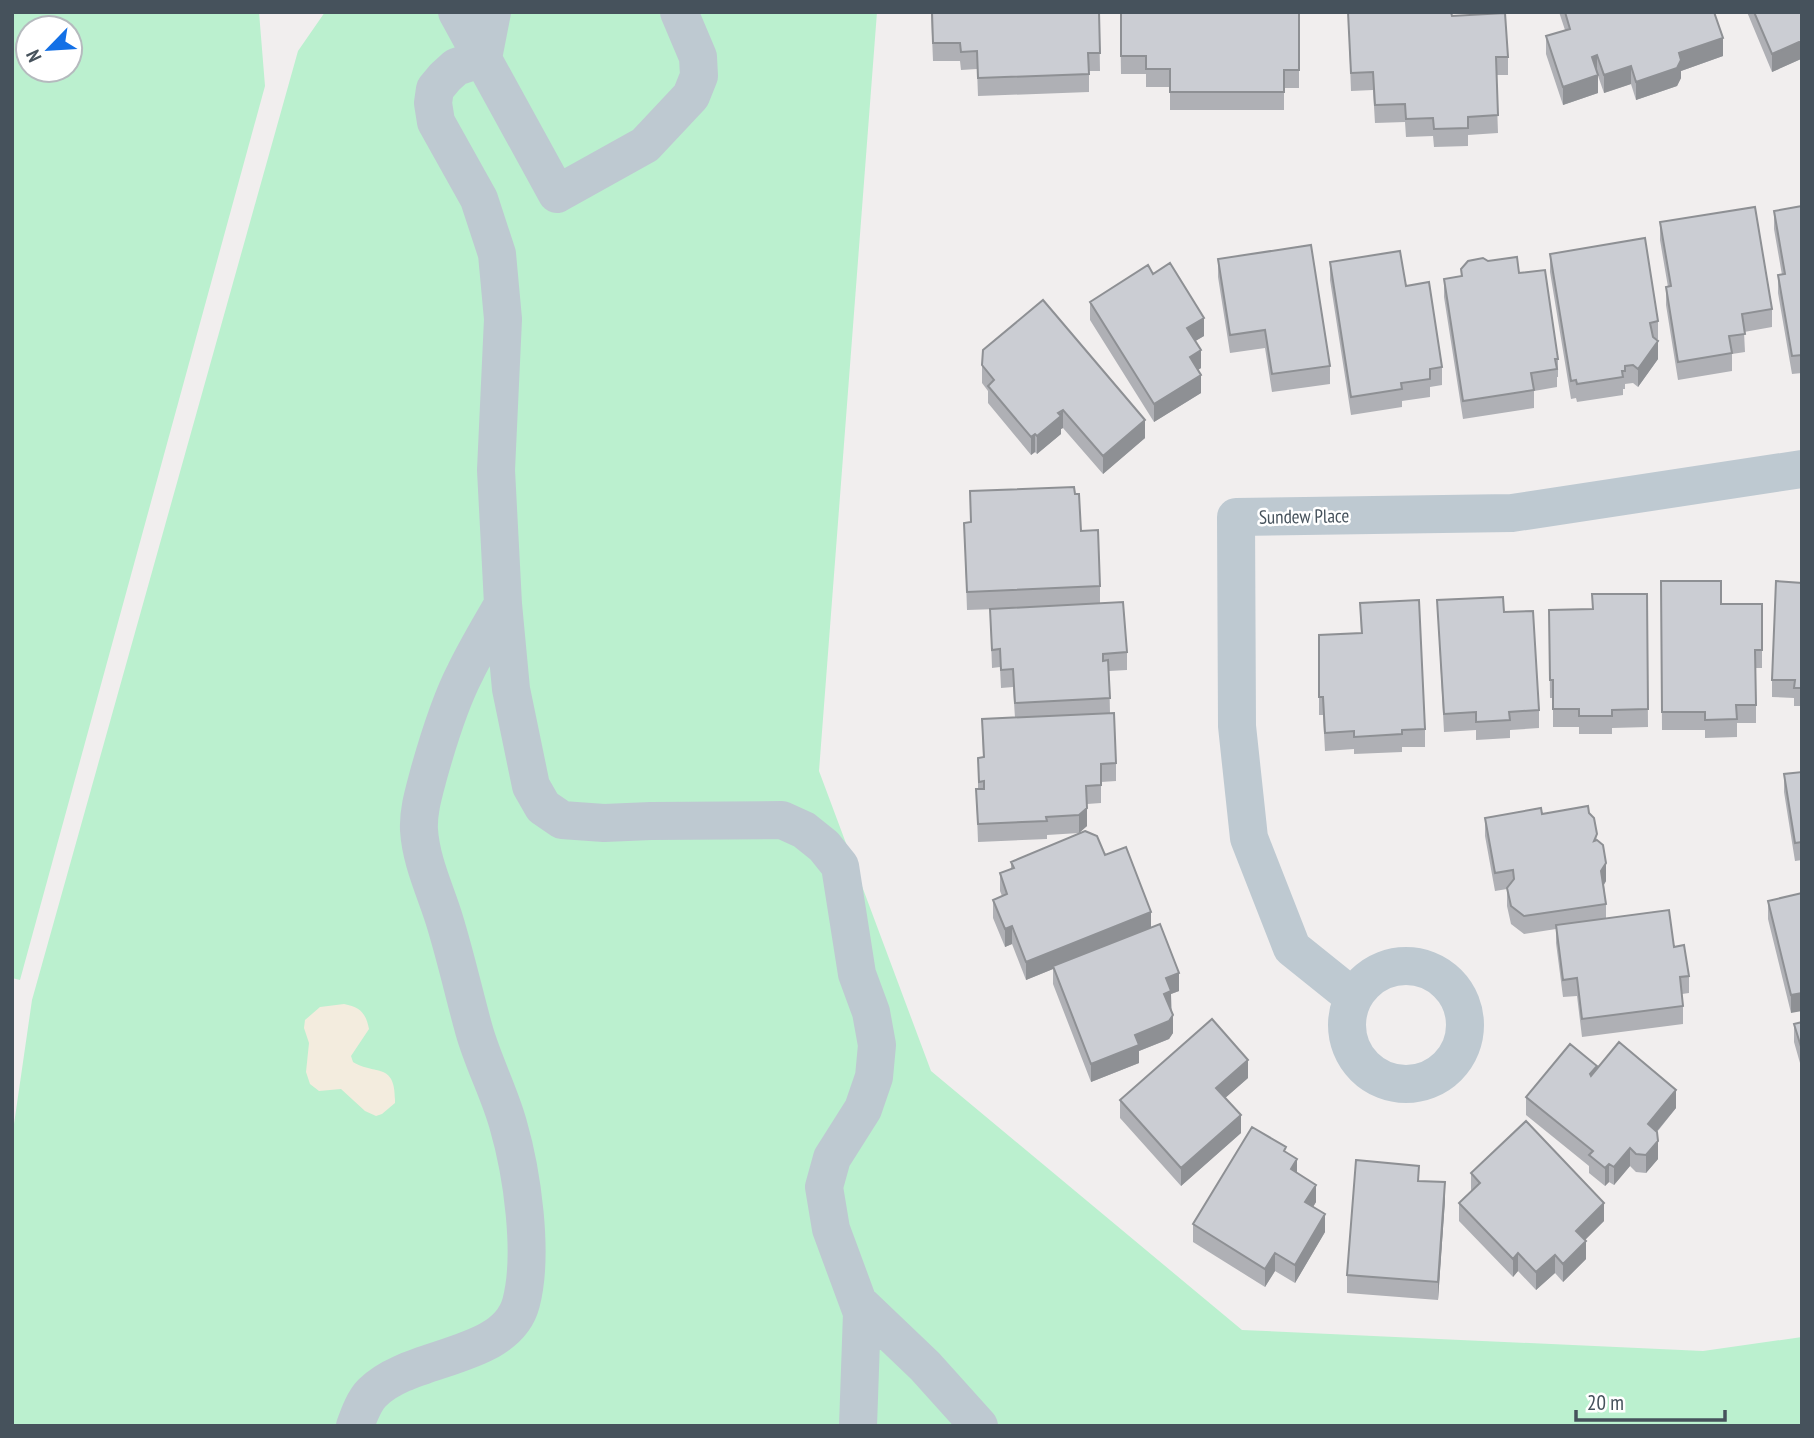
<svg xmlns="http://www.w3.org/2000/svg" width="1814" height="1438" font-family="'PT Sans Narrow',sans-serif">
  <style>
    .green { fill: #bbf0cf; fill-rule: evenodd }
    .sand { fill: #f3ecde }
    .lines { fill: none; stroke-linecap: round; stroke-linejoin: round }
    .minor { stroke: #bec9d1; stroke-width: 38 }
    .wall { fill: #afb0b5 }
    .shaded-wall { fill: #8e9094 }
    .building { fill: #cbcdd3; stroke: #8e9094; stroke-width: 2 }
    .labels { text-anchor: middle; stroke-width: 5; stroke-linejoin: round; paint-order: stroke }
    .street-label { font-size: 19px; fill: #46525c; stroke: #fff }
  </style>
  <rect width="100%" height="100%" fill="#f1eeee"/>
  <!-- green -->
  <path class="green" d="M12,12H259L265,86L20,980L12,978ZM28,28H70V70H28Z
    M325,12H877L819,771L931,1071L1242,1330L1703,1351L1802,1337V1426H12V1138L32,1000L298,51Z"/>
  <!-- sand -->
  <path class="sand" d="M344,1004C360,1007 366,1013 369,1029L351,1056L353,1062C376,1076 396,1061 395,1103L382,1114L376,1116L365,1111L341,1089L319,1091L310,1084L306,1072L309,1043L304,1028L305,1020L320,1007Z"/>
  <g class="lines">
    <!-- minor -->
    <path class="minor" d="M457,12L557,194L645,145L691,96L699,76L698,57L679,12
      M483,58L456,67L445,77L435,89L433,103L436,122L479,199L497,254L503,319L496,470L503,604L511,689L531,786L543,807L562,820L604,823L651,821L782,820L804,830L824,846L840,866L857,974L871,1012L877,1045L874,1077L863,1109L832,1158L824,1187L831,1229L862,1313L858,1426
      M483,58L492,12
      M1347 1025a59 59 0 1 1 118 0a59 59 0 1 1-118 0Z
      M1353,997L1292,948L1249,838L1237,726L1236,517L1512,513L1802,469
      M859,1303L925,1366L979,1426
      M355,1426C359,1415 364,1401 372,1393C410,1354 506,1360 521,1303C534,1254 522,1172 508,1124C499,1092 483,1062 474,1030C464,994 456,958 445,922C436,892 421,862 419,830C418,811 424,792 429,773C438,741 449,704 465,673C476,650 490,627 503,604"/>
  </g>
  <!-- wall -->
  <path class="wall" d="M931,12H1099L1100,71H1089V92L978,96L977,69L961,70L960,61H933Z
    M1120,12H1299V88H1284V110H1170V87H1146V74H1121Z
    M1348,12H1451L1452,16L1508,57V75H1496L1498,133L1468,135V146L1434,147L1433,136L1406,137L1405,122L1375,123L1373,90L1351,91Z
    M1559,12H1714L1723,56L1681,71V78L1677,86L1636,100L1631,84L1604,93L1597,73L1598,93L1563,105L1546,54V36L1565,30Z
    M1747,12H1802V62L1801,59L1772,72Z
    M1802,206V373L1792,374L1778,293V275H1782L1774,229V211Z
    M1660,222L1772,309V327L1744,332L1745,352L1732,354V371L1678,380L1666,305V287H1668L1660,240Z
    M1550,254L1658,321V339L1656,340L1658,359L1638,387L1633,383L1625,384V389H1623V395L1577,402L1576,398L1571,399L1550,272Z
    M1218,259L1330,366V384L1272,392L1265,348L1230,353L1218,277Z
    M1488,261L1519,273L1558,359V377H1557V387L1534,391V408L1463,419L1444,297V279L1461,277V269Z
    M1330,262L1406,286L1442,367V385L1430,387V397L1402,401V407L1351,415L1330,280Z
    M1153,274L1204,336L1195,341L1201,368L1198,370L1201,393L1154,422L1090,320V302Z
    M982,365L1145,438L1103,474L1063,428L1061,429V434L1037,454L1035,452L1031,455L988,403V391L982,383Z
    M970,491L1075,494L1081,531L1100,586V604L1127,652V670L1109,671L1110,713L1116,763V781L1101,782V803L1087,804V826L1079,833L1047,835V839L978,842L976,789H978V758L983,757L982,719L1015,718L1013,687L1001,688L1000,667L992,668L990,609L1022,608L967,610L964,523L971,522Z
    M1661,581L1721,604H1762V668H1756V723H1737V737L1705,738V730H1662Z
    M1802,583V706H1794V698L1772,697V680Z
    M1647,594L1648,727L1612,728V734H1579V727H1553V698H1550L1549,610L1592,609Z
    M1437,600L1504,612L1539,710V728L1510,730V738L1476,740V730L1444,732Z
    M1360,603L1425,729V747H1402V752L1354,754V749L1325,751L1323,715H1319V635L1361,633Z
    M1802,772V860L1795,861L1784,792V774Z
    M1589,813L1597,840L1606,881L1604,885L1606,904V918L1674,947L1689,976V993L1682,994L1683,1006V1024L1582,1037L1577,996L1563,997L1556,943V929L1524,934L1511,924L1507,906V889L1495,891L1485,836V818L1542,814Z
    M1105,855L1151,928L1179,991L1171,994L1173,1033L1169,1039L1139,1051V1063L1091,1082L1053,984V969L1026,980L1012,944L1005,947L993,918V900L1002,896L1000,891V873L1011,869V862Z
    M1802,893L1791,1013L1768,919V901Z
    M1802,1022V1084L1800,1078V1063L1794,1042V1024Z
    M1597,1069L1676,1108L1657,1132L1658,1159L1646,1173L1636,1172L1630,1166L1614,1185L1609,1182L1605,1186L1589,1173V1166L1526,1115V1097Z
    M1248,1078L1225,1098L1241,1133L1181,1186L1120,1118V1100Z
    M1286,1152L1297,1173L1316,1202L1313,1207L1325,1232L1295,1283L1275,1271L1265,1287L1193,1242V1224Z
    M1471,1173L1604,1221L1585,1240L1586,1259L1563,1282L1555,1273L1536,1290L1518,1271L1513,1277L1459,1221V1203L1471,1192Z
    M1419,1181L1445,1200L1438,1300L1347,1293V1275Z"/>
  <!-- shaded-wall -->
  <path class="shaded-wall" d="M1723,38V56L1681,71V78L1677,86L1636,100V82L1679,53Z
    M1801,41V59L1772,72V54Z
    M1597,55V73L1592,57Z
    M1631,66V84L1604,93V75Z
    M1598,75V93L1563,105V87Z
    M1204,318V336L1187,346V328Z
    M1658,341V359L1638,387V369Z
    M1201,350V368L1190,375V357Z
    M1201,375V393L1154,422V404Z
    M1063,410V428L1061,429V434L1037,454V436Z
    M1145,420V438L1103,474V456Z
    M1035,434V452L1031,455V437Z
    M1087,808V826L1079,833V815Z
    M1606,863V881L1601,889V871Z
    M1151,912V930L1053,966V969L1026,980V962Z
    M1012,926V944L1005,947V929Z
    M1179,973V991L1171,994V1009L1164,994L1166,978Z
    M1802,993V1011L1791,1013V995Z
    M1173,1015V1033L1169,1039L1139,1051V1063L1091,1082V1064L1135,1035Z
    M1248,1060V1078L1216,1106V1088Z
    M1676,1090V1108L1648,1142V1124Z
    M1241,1115V1133L1181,1186V1168Z
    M1658,1141V1159L1646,1173V1155Z
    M1630,1148V1166L1614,1185V1167Z
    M1297,1159V1177L1291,1169Z
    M1609,1164V1182L1605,1186V1168Z
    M1445,1182V1200L1438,1300V1282Z
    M1316,1185V1202L1305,1220V1202Z
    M1604,1203V1221L1576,1249V1231Z
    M1325,1214V1232L1295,1283V1265Z
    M1586,1241V1259L1563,1282V1264Z
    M1275,1253V1271L1265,1287V1269Z
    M1518,1253V1271L1513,1277V1259Z
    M1555,1255V1273L1536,1290V1272Z"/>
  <!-- building -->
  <path class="building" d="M932,12H1099L1100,53H1088L1089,74L978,78L977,51L961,52L960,43H933Z
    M1121,12H1299V70H1284V92H1170V69H1146V56H1121Z
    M1348,12H1451L1452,16L1505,13L1508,57H1496L1498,115L1468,117V128L1434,129L1433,118L1406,119L1405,104L1375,105L1373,72L1351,73Z
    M1565,12H1714L1723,38L1679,53L1681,60L1677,68L1636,82L1631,66L1604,75L1597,55L1592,57L1598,75L1563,87L1546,36L1570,29Z
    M1754,12H1802V44L1801,41L1772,54Z
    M1802,206V355L1792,356L1778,275L1785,274L1774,211Z
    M1755,207L1772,309L1742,314L1745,334L1729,336L1732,353L1678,362L1666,287L1671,286L1660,222Z
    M1645,238L1658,321L1650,323L1653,337L1658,341L1638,369L1633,365L1625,366V371H1622L1623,377L1577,384L1576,380L1571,381L1550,254Z
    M1311,245L1330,366L1272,374L1265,330L1230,335L1218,259Z
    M1400,251L1406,286L1429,282L1442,367L1430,369V379L1401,383L1402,389L1351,397L1330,262Z
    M1517,257L1519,273L1545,270L1558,359H1555L1557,369L1531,373L1534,390L1463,401L1444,279L1462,276L1461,269L1468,261L1483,258L1488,261Z
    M1170,263L1204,318L1187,328L1201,350L1190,357L1201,375L1154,404L1090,302L1148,265L1153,274Z
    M1043,300L1145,420L1103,456L1063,410L1058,413L1061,416L1037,436L1035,434L1031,437L988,386L994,380L982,365L983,350Z
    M1074,487L1075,494H1079L1081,531L1098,530L1100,586L967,592L964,523L971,522L970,491Z
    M1661,581H1721V604H1762V650H1755L1756,705H1736L1737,719L1705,720V712H1662Z
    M1776,581L1802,583V688H1794L1795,680H1772Z
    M1592,594H1647L1648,709L1612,710V716H1579V709H1553V680H1550L1549,610L1593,609Z
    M1503,597L1504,612L1533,611L1539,710L1509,712L1510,720L1476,722V712L1444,714L1437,600Z
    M1419,600L1425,729L1402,730V734L1354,737V731L1325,733L1323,697H1319V635L1362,633L1360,603Z
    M1123,602L1127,652L1103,654V661L1108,660L1110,698L1015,703L1013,669L1001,670L1000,649L992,650L990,609Z
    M1114,713L1116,763L1101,764V785L1086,786L1087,808L1079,815L1046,817L1047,821L978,824L976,789H984V781L979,782L978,758L984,757L982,719Z
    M1802,772V842L1795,843L1784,774Z
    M1588,806L1589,813L1594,818L1597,834L1594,841L1597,840L1603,845L1606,863L1601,871L1606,904L1524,916L1511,906L1507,888L1514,879L1513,870L1495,873L1485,818L1541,808L1542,814Z
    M1085,831L1097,836L1105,855L1126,847L1151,912L1026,962L1012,926L1005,929L993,900L1007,894L1000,873L1014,868L1011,862Z
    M1802,893V993L1791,995L1768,901Z
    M1669,910L1674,947L1684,945L1689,976L1680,977L1683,1006L1582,1019L1577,978L1563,980L1556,925Z
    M1160,924L1179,973L1166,978L1171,991L1164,994L1173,1015L1169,1021L1135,1035L1139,1045L1091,1064L1053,966Z
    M1212,1019L1248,1060L1216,1088L1241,1115L1181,1168L1120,1100Z
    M1802,1022V1050L1794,1024Z
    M1619,1042L1676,1090L1648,1124L1657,1132L1658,1141L1646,1155L1636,1154L1630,1148L1614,1167L1609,1164L1605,1168L1589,1155L1593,1151L1526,1097L1570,1044L1597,1066L1590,1074L1591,1076Z
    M1526,1121L1604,1203L1576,1231L1586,1241L1563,1264L1555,1255L1536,1272L1518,1253L1513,1259L1459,1203L1480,1183L1471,1173Z
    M1252,1127L1286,1147L1284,1151L1297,1159L1291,1169L1316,1185L1305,1202L1325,1214L1295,1265L1275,1253L1265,1269L1193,1224Z
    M1356,1160L1419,1166L1418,1181L1445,1182L1438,1282L1347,1275Z"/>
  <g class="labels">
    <!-- street labels -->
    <g class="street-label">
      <text transform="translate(1304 516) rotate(-1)" y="7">Sundew Place</text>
    </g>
  </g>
  <!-- border -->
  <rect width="1814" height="1438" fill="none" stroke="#46525c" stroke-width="28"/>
  <!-- north arrow -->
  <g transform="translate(49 49) rotate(245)"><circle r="33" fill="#ffffff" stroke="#b5babe" stroke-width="2"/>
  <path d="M0-5L12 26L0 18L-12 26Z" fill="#1370e6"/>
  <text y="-10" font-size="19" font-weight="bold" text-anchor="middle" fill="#46525c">N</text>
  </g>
  <!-- scale -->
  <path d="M1576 1410v10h149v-10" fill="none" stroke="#46525c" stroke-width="3.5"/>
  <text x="1587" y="1410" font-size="21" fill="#46525c" stroke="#ffffff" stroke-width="5" paint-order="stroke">20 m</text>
</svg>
